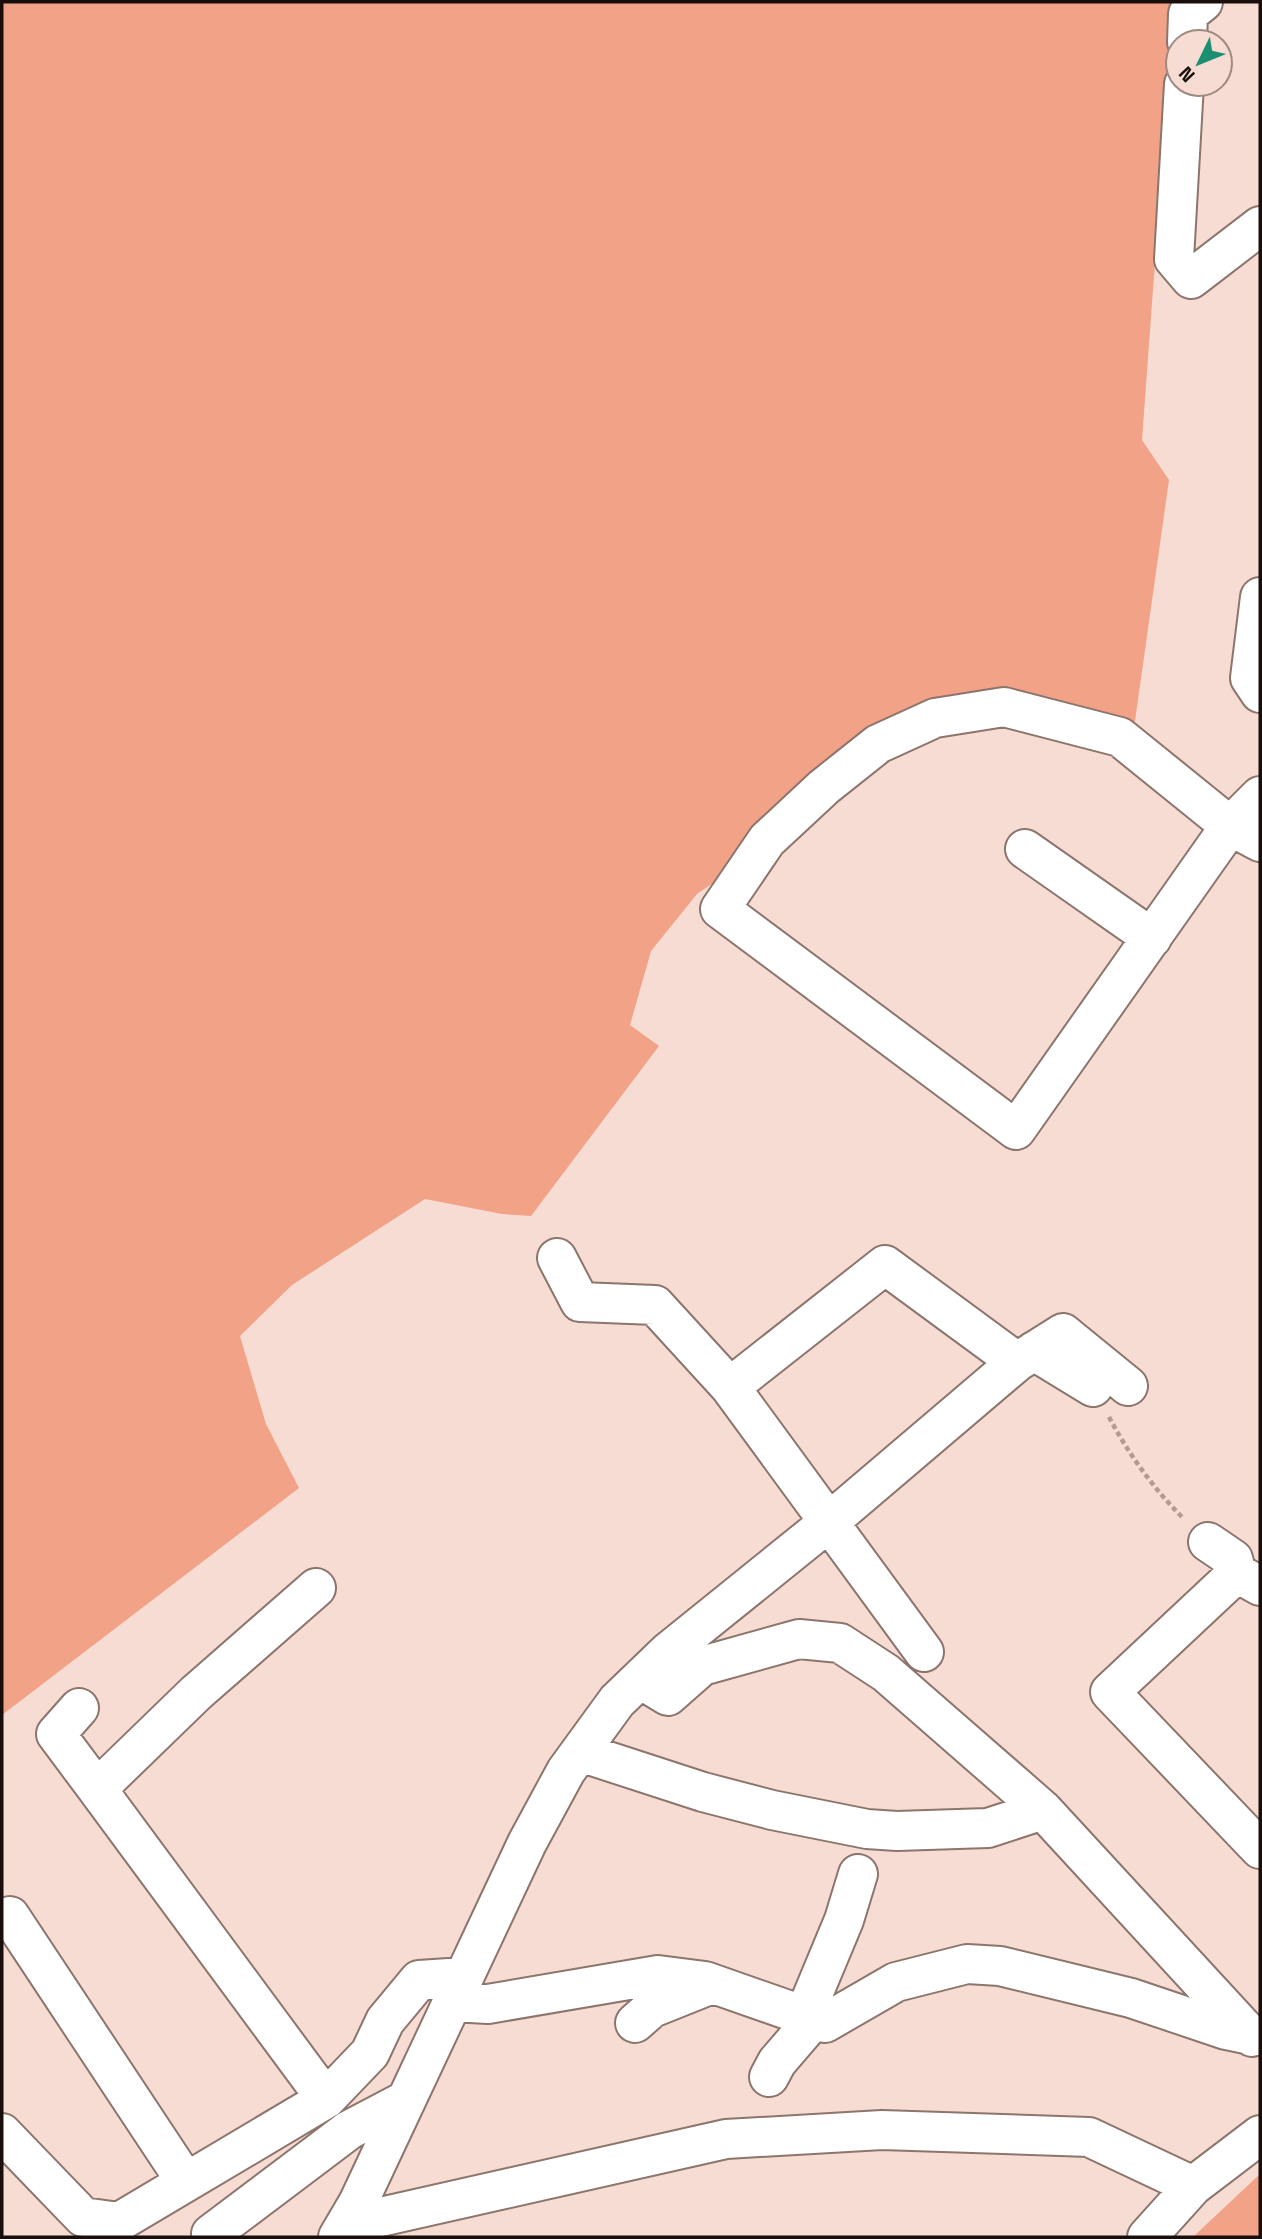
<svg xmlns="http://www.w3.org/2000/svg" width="1262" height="2239" font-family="'Space Grotesk',sans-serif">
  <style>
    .green { fill: #f2a286 }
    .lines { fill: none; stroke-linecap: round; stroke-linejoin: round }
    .minor-casing { stroke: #8c756c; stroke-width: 42 }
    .path { stroke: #b19b94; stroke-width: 4.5; stroke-dasharray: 5 3.5; stroke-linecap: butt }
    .minor { stroke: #fff; stroke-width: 38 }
  </style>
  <rect width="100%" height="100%" fill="#f7dcd3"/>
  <!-- green -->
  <path class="green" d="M2,2H1174L1142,440L1169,480L1133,735L931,713L732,870L697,894L651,951L630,1025L659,1046L531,1216L502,1214L425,1199L292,1285L240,1336L266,1424L299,1488L2,1715Z
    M1260,2174V2237H1193Z"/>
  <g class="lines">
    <defs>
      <path id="minor" d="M1187,42L1188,14L1203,2
        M1184,84L1174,259L1191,279L1260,226
        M1260,597L1250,678L1260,693
        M1260,796L1230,826L1016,1130L720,909L767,840L824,787L878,744L935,718L1004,707L1120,737L1230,826L1260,842
        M1025,849L1152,938
        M557,1258L580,1302L655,1305L730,1387L924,1652
        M1034,1351L1093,1387
        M730,1387L885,1265L1017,1362
        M1208,1542L1233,1559L1237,1573
        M1260,1586L1237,1573L1110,1692L1260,1849
        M316,1588L196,1693L97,1789L326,2099
        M640,1679L668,1696L702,1666L799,1639L840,1643L886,1673L1043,1810L1252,2037
        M79,1708L56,1734L97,1789
        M580,1752L703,1792L772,1810L867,1829L897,1831L988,1828L1043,1810
        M10,1916L186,2182
        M452,2002L488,2004L658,1975L705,1981L825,2023L896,1982L967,1964L1000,1966L1131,1998L1226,2030L1250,2035
        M804,2016L844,1920L858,1874
        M635,2023L652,2008L712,1984
        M769,2077L777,2062L814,2019
        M2,2133L83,2217L119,2222L326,2099L370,2053L385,2021L419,1980L464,1977
        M345,2225L726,2139L882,2130L1089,2137L1193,2186
        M211,2234L349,2130L406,2100
        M338,2237L358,2203L527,1843L566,1771L617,1701L669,1651L829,1522L1017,1362L1063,1333L1128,1386
        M1147,2237L1193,2186L1260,2135"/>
    </defs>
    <!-- minor casing -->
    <use href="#minor" class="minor-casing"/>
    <!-- path -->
    <path class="path" d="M1109,1417C1128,1453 1153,1488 1182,1517"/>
    <!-- minor -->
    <use href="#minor" class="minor"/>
  </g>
  <!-- border -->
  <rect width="1262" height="2239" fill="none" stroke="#180f0c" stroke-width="7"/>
  <!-- north arrow -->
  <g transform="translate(1199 63) rotate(227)"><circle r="33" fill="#f7dcd3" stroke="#9e8a83" stroke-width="2"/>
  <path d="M0-5L12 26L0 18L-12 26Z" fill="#1b8f72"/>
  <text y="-10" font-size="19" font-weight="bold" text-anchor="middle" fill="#180f0c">N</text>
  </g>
</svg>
